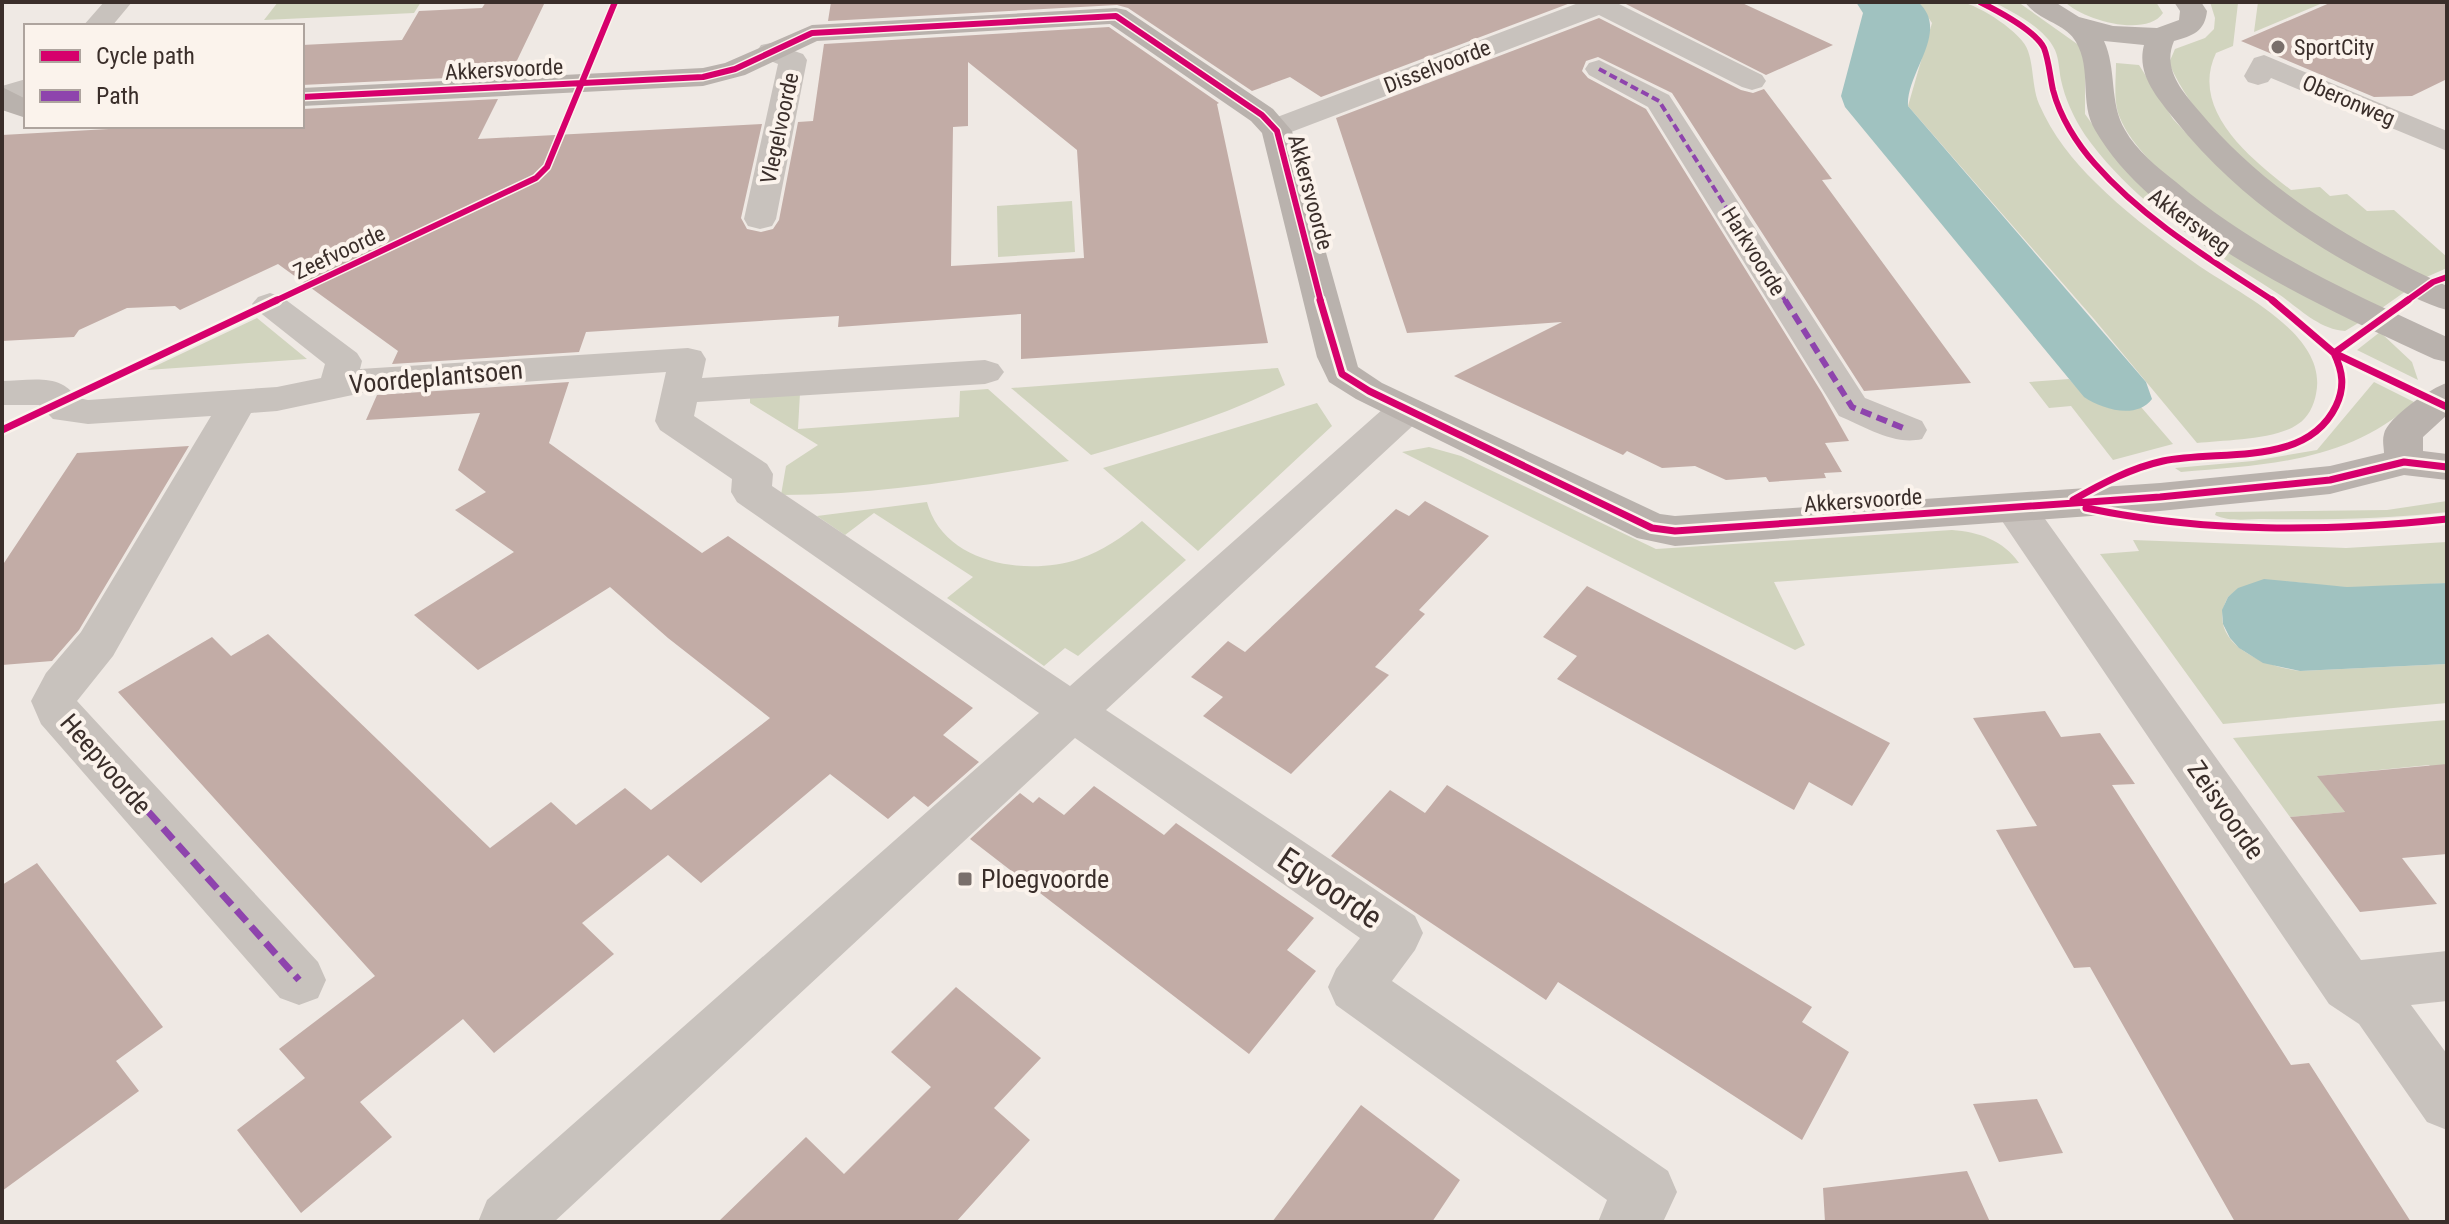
<svg xmlns="http://www.w3.org/2000/svg" width="2449" height="1224" font-family="'Roboto Condensed',sans-serif">
  <style>
    .green { fill: #d1d4be }
    .water { fill: #a0c2c0 }
    .building { fill: #c2aca6; fill-rule: evenodd }
    .lines { fill: none; stroke-linecap: round; stroke-linejoin: round }
    .street { fill: #c8c2bd; fill-rule: evenodd }
    .secondary { fill: #b9b2ad; fill-rule: evenodd }
    .quiet-far2 { stroke: #8e44ad; stroke-width: 4; stroke-dasharray: 8 4; stroke-linecap: butt }
    .quiet-far1 { stroke: #8e44ad; stroke-width: 6; stroke-dasharray: 11 6; stroke-linecap: butt }
    .quiet { stroke: #8e44ad; stroke-width: 7; stroke-dasharray: 15 7; stroke-linecap: butt }
    .cycleway-far1-casing { stroke: #fbf3ec; stroke-width: 9 }
    .cycleway-casing { stroke: #fbf3ec; stroke-width: 12 }
    .cycleway-far1 { stroke: #d6006c; stroke-width: 6 }
    .cycleway { stroke: #d6006c; stroke-width: 7 }
    .poi-dot { fill: #796f6b; stroke: #fbf3ec; stroke-width: 3 }
    .labels { text-anchor: middle; stroke-width: 8; stroke-linejoin: round; paint-order: stroke }
    .far-poi-label { font-size: 22px; fill: #3a2e2a; stroke: #fbf3ec; text-anchor: start }
    .far-street-label { font-size: 22px; fill: #3a2e2a; stroke: #fbf3ec }
    .street-label { font-size: 26px; fill: #3a2e2a; stroke: #fbf3ec }
    .poi-label { font-size: 26px; fill: #3a2e2a; stroke: #fbf3ec; text-anchor: start }
    .near-street-label { font-size: 32px; fill: #3a2e2a; stroke: #fbf3ec }
  </style>
  <rect width="100%" height="100%" fill="#efe9e4"/>
  <!-- green -->
  <path class="green" d="M278,2H421L414,13L264,20Z
    M1918,2C1932,2 1948,0 1961,2C1979,5 2023,33 2028,51C2034,68 2032,87 2039,104C2052,134 2073,161 2096,183C2126,213 2160,238 2195,263C2235,292 2329,333 2316,394C2314,405 2308,418 2298,424C2276,440 2224,440 2197,443L2094,319L1908,106L1932,23Z
    M1993,2H2018L2080,46L2085,60V114L2114,155L2360,322L2345,331C2318,329 2298,307 2277,293C2207,248 2134,204 2085,135C2074,118 2065,99 2061,80C2059,70 2059,59 2055,50C2045,28 2013,12 1993,2Z
    M2065,2H2156L2163,13C2146,38 2083,20 2065,2Z
    M2210,2L2238,3L2233,46L2216,53C2189,110 2251,159 2291,190L2320,187L2330,196L2347,194L2367,211L2394,210L2447,257V268L2422,279C2331,228 2213,163 2169,63L2175,49L2205,38L2214,29L2215,18Z
    M2258,2H2325L2254,32Z
    M2116,63L2139,65L2173,119L2214,163L2406,291L2379,310C2311,277 2149,189 2120,118C2113,102 2116,81 2116,63Z
    M1072,201L1075,252L998,257L997,206Z
    M257,318L307,359L147,370Z
    M2380,332L2412,362L2418,380L2357,350Z
    M1278,368L1285,385C1222,417 1158,435 1091,455L1011,388Z
    M2069,379C2089,402 2109,415 2141,407L2173,444L2113,460L2071,406L2049,408L2029,382Z
    M2374,382L2414,402C2349,462 2265,465 2181,472L2175,468L2253,461L2317,450Z
    M988,389L1069,461C973,479 879,495 781,495L786,466L818,445L750,403V397L800,393L798,429L959,417L960,391Z
    M1317,403L1332,426L1198,551L1103,468Z
    M1429,447L1461,456L1656,549L1952,530C1979,532 2003,540 2019,563L1774,582L1805,645L1795,650L1402,452Z
    M2447,501V512C2386,519 2325,520 2264,519C2249,519 2228,522 2215,515L2216,512L2387,510Z
    M927,502C943,563 1025,577 1079,559C1102,551 1123,537 1142,521L1186,560L1078,656L1065,648L1044,666L947,598L973,577L874,513L845,535L817,516Z
    M2133,540L2346,548L2447,542V583C2414,585 2381,587 2347,587C2307,587 2262,569 2228,597C2203,643 2266,667 2300,671L2447,664V703L2223,724L2100,554L2139,551Z
    M2447,720V786L2429,765L2318,776L2345,812L2290,817L2233,738Z"/>
  <!-- water -->
  <path class="water" d="M1856,2H1918C1951,31 1906,72 1908,106L2146,382L2152,399C2136,420 2102,409 2084,397L1845,107L1841,96L1863,13Z
    M2264,579L2347,587L2447,583V664L2300,671L2263,663L2239,648L2230,638L2223,624L2222,610L2228,597L2238,588Z"/>
  <!-- building -->
  <path class="building" d="M486,2H545L510,75L302,85V45L402,40L419,11L482,8Z
    M831,2H1573L1321,97L1290,77L1252,91L1128,8L1117,5L828,21Z
    M1622,2H1740L1833,45L1766,75Z
    M2332,2H2447V79L2412,96L2374,97L2241,41Z
    M1599,18L1741,90L1753,93L1764,89L1832,179L1822,180L1971,383L1864,391L1672,93L1598,57L1586,61L1582,71L1588,78L1646,109L1822,393L1849,441L1825,443L1842,472L1824,473L1826,478L1769,482L1766,477L1726,480L1695,466L1662,468L1627,451L1623,455L1454,376L1562,322L1407,333L1336,118Z
    M1109,27L1219,103L1217,104L1268,343L1021,359V314L838,327L839,316L586,332L579,352L392,364L398,351L278,264L180,310L175,306L127,308L79,330L74,337L2,341V135L162,126H302V109L498,99L478,139L762,124L741,218L747,229L761,232L773,229L779,220L798,122L813,121L824,44ZM968,62L1077,150L1084,258L951,266L953,127L968,126Z
    M569,382L549,443L702,553L728,536L973,708L943,735L979,762L928,807L914,796L888,819L830,774L701,883L668,855L582,923L614,954L494,1053L463,1019L360,1102L392,1137L301,1213L237,1130L305,1078L279,1049L375,976L118,692L212,637L231,656L268,634L490,848L551,802L576,825L625,788L651,810L770,718L668,638L610,587L478,670L414,615L514,552L455,510L486,492L458,470L480,413L366,420L377,395Z
    M189,446L79,630L52,661L2,665V566L77,453Z
    M1425,501L1489,536L1419,610L1425,614L1375,667L1389,675L1291,774L1203,716L1223,697L1191,677L1228,641L1245,652L1396,509L1409,516Z
    M1587,586L1890,743L1852,806L1809,782L1794,810L1557,679L1577,656L1543,637Z
    M2045,711L2061,737L2100,733L2135,784L2112,785L2291,1065L2309,1063L2411,1222H2235L2090,967L2074,968L1996,830L2037,826L1973,718Z
    M2447,764V854L2402,858L2437,904L2360,912L2290,817L2345,812L2317,776Z
    M1447,785L1812,1007L1802,1022L1849,1052L1802,1140L1558,982L1546,1000L1331,856L1390,790L1425,813Z
    M1094,786L1164,835L1176,823L1314,918L1287,950L1316,971L1249,1054L970,839L1020,793L1033,803L1039,797L1064,815Z
    M37,863L163,1027L116,1061L139,1091L2,1191V885Z
    M956,987L1041,1058L994,1108L1030,1140L956,1222H718L806,1137L844,1174L931,1087L891,1052Z
    M2037,1099L2063,1153L1999,1162L1973,1104Z
    M1361,1105L1460,1180L1432,1222H1272Z
    M1967,1171L1990,1222H1825L1823,1188Z"/>
  <g class="lines">
    <!-- street -->
    <path class="street" d="M104,2H132L112,26H83Z
      M1581,2H1615L1762,75L1766,81L1762,87L1752,90L1742,87L1599,15L1286,134L1275,137L1264,134L1260,128L1264,122Z
      M771,43L803,54L807,60L776,219L772,226L760,229L748,226L744,219L778,64L761,57L757,51L761,45Z
      M2264,55L2447,131V151L2271,78L2268,82L2258,85L2248,82L2244,76L2254,58Z
      M1599,60L1669,95L1865,398L1922,421L1927,430L1922,439C1894,446 1864,426 1839,416L1648,107L1589,75L1585,69L1589,63Z
      M26,79V98L2,105V86Z
      M270,293L282,297L357,353L362,361L360,369L688,348L701,351L706,359L702,378L985,360L998,364L1004,372L998,380L985,384L697,402L694,416L767,464L773,474L772,486L1070,686L1392,401L1406,398L1420,401L1425,410L1420,419L1106,710L1415,916L1423,933L1415,950L1392,981L1668,1171L1677,1192L1663,1222H1598L1607,1200L1336,1005L1328,987L1336,969L1360,938L1075,738L554,1222H478L487,1200L1039,713L737,502L731,492L732,479L660,430L655,421L666,372L362,393L277,411L251,413L113,656L77,701L318,962L326,980L318,998L299,1005L280,998L41,724L31,701L46,673L81,632L211,416L88,424L53,419L39,405H2V381C20,381 45,376 61,384C72,389 74,398 88,400L277,387L321,378L325,364L258,311L252,304L258,297Z
      M2015,494L2030,498L2361,960L2447,951V1001L2411,1005L2447,1054V1130L2427,1122L2359,1024L2329,1004L2000,518L1994,508L2000,498Z"/>
    <!-- secondary -->
    <path class="secondary" d="M2025,2H2055L2079,17L2113,26L2157,28L2179,20L2180,11L2174,2H2201L2207,11C2205,31 2193,36 2174,41C2162,69 2182,91 2199,111C2265,191 2354,243 2447,286V310C2424,304 2402,291 2380,280C2301,240 2231,190 2175,120C2158,98 2136,75 2144,45L2104,41C2117,69 2109,103 2125,130C2136,150 2158,168 2176,182C2256,250 2352,294 2447,337V362L2434,359C2329,310 2154,233 2095,130C2079,103 2092,69 2076,42C2066,23 2038,21 2025,2Z
      M1116,8L1126,10L1273,109L1292,131L1358,367L1382,383L1660,514L1675,516L2160,483L2330,466L2384,453C2384,448 2382,440 2384,434C2387,418 2432,387 2447,383V415L2423,437V451L2447,454V480L2404,475L2330,494L2160,511L1675,546L1637,538L1356,399L1329,382L1317,357L1262,133L1251,121L1110,24L817,41L745,75L703,86L302,106V88L703,68L725,63L812,25Z
      M2,87L26,99V118L2,110Z"/>
    <!-- quiet-far2 -->
    <path class="quiet-far2" d="M1599,69L1659,101L1786,302"/>
    <!-- quiet-far1 -->
    <path class="quiet-far1" d="M1785,300L1852,407L1908,430"/>
    <!-- quiet -->
    <path class="quiet" d="M119,779L299,980"/>
    <defs>
      <path id="cycleway-far1" d="M1980,2C1998,11 2035,30 2044,48C2049,61 2050,77 2053,90C2060,117 2077,144 2095,164C2145,221 2213,261 2275,302
        M302,97L703,77L735,69L812,33L1116,16L1262,115L1277,131L1321,302
        M273,302L536,178L547,167L615,2
        M2405,302L2433,282L2447,277"/>
      <path id="cycleway" d="M1320,300L1342,374L1369,391L1652,528L1675,531L2160,497L2330,480L2404,462L2447,467
        M2272,300L2334,353L2447,407
        M2,430L277,300
        M2073,500C2101,484 2131,468 2163,461C2220,449 2306,468 2336,406C2345,387 2343,372 2334,353L2408,300
        M2086,508C2206,533 2325,532 2447,519"/>
    </defs>
    <!-- cycleway-far1 casing -->
    <use href="#cycleway-far1" class="cycleway-far1-casing"/>
    <!-- cycleway casing -->
    <use href="#cycleway" class="cycleway-casing"/>
    <!-- cycleway-far1 -->
    <use href="#cycleway-far1" class="cycleway-far1"/>
    <!-- cycleway -->
    <use href="#cycleway" class="cycleway"/>
  </g>
  <!-- markers -->
  <g class="poi-dot">
    <circle cx="2278" cy="47" r="8"/>
    <rect x="957" y="871" width="16" height="16" rx="4"/>
  </g>
  <g class="labels">
    <!-- far-poi labels -->
    <g class="far-poi-label">
      <text x="2294" y="55">SportCity</text>
    </g>
    <!-- far-street labels -->
    <g class="far-street-label">
      <text transform="translate(1437 66) rotate(-21)" y="8">Disselvoorde</text>
      <text transform="translate(504 69) rotate(-3)" y="8">Akkersvoorde</text>
      <text transform="translate(2349 100) rotate(23)" y="8">Oberonweg</text>
      <text transform="translate(779 128) rotate(-78)" y="8">Vlegelvoorde</text>
      <text transform="translate(1311 192) rotate(75)" y="8">Akkersvoorde</text>
      <text transform="translate(2190 221) rotate(36)" y="8">Akkersweg</text>
      <text transform="translate(1754 251) rotate(58)" y="8">Harkvoorde</text>
      <text transform="translate(339 252) rotate(-25)" y="8">Zeefvoorde</text>
      <text transform="translate(1863 500) rotate(-4)" y="8">Akkersvoorde</text>
    </g>
    <!-- street labels -->
    <g class="street-label">
      <text transform="translate(436 377) rotate(-5)" y="9">Voordeplantsoen</text>
      <text transform="translate(106 764) rotate(49)" y="9">Heepvoorde</text>
      <text transform="translate(2226 810) rotate(55)" y="9">Zeisvoorde</text>
    </g>
    <!-- poi labels -->
    <g class="poi-label">
      <text x="981" y="888">Ploegvoorde</text>
    </g>
    <!-- near-street labels -->
    <g class="near-street-label">
      <text transform="translate(1330 888) rotate(34)" y="11">Egvoorde</text>
    </g>
  </g>
  <!-- border -->
  <rect width="2449" height="1224" fill="none" stroke="#3a2e2a" stroke-width="8"/>
  <!-- legend -->
  <rect x="24" y="24" width="280" height="104" fill="#fbf3ec" stroke="#aea49e" stroke-width="2"/>
  <rect x="40" y="50" width="40" height="12" fill="#d6006c" stroke="#aea49e" stroke-width="2"/>
  <text x="96" y="64" font-size="24" fill="#3a2e2a">Cycle path</text>
  <rect x="40" y="90" width="40" height="12" fill="#8e44ad" stroke="#aea49e" stroke-width="2"/>
  <text x="96" y="104" font-size="24" fill="#3a2e2a">Path</text>
</svg>
